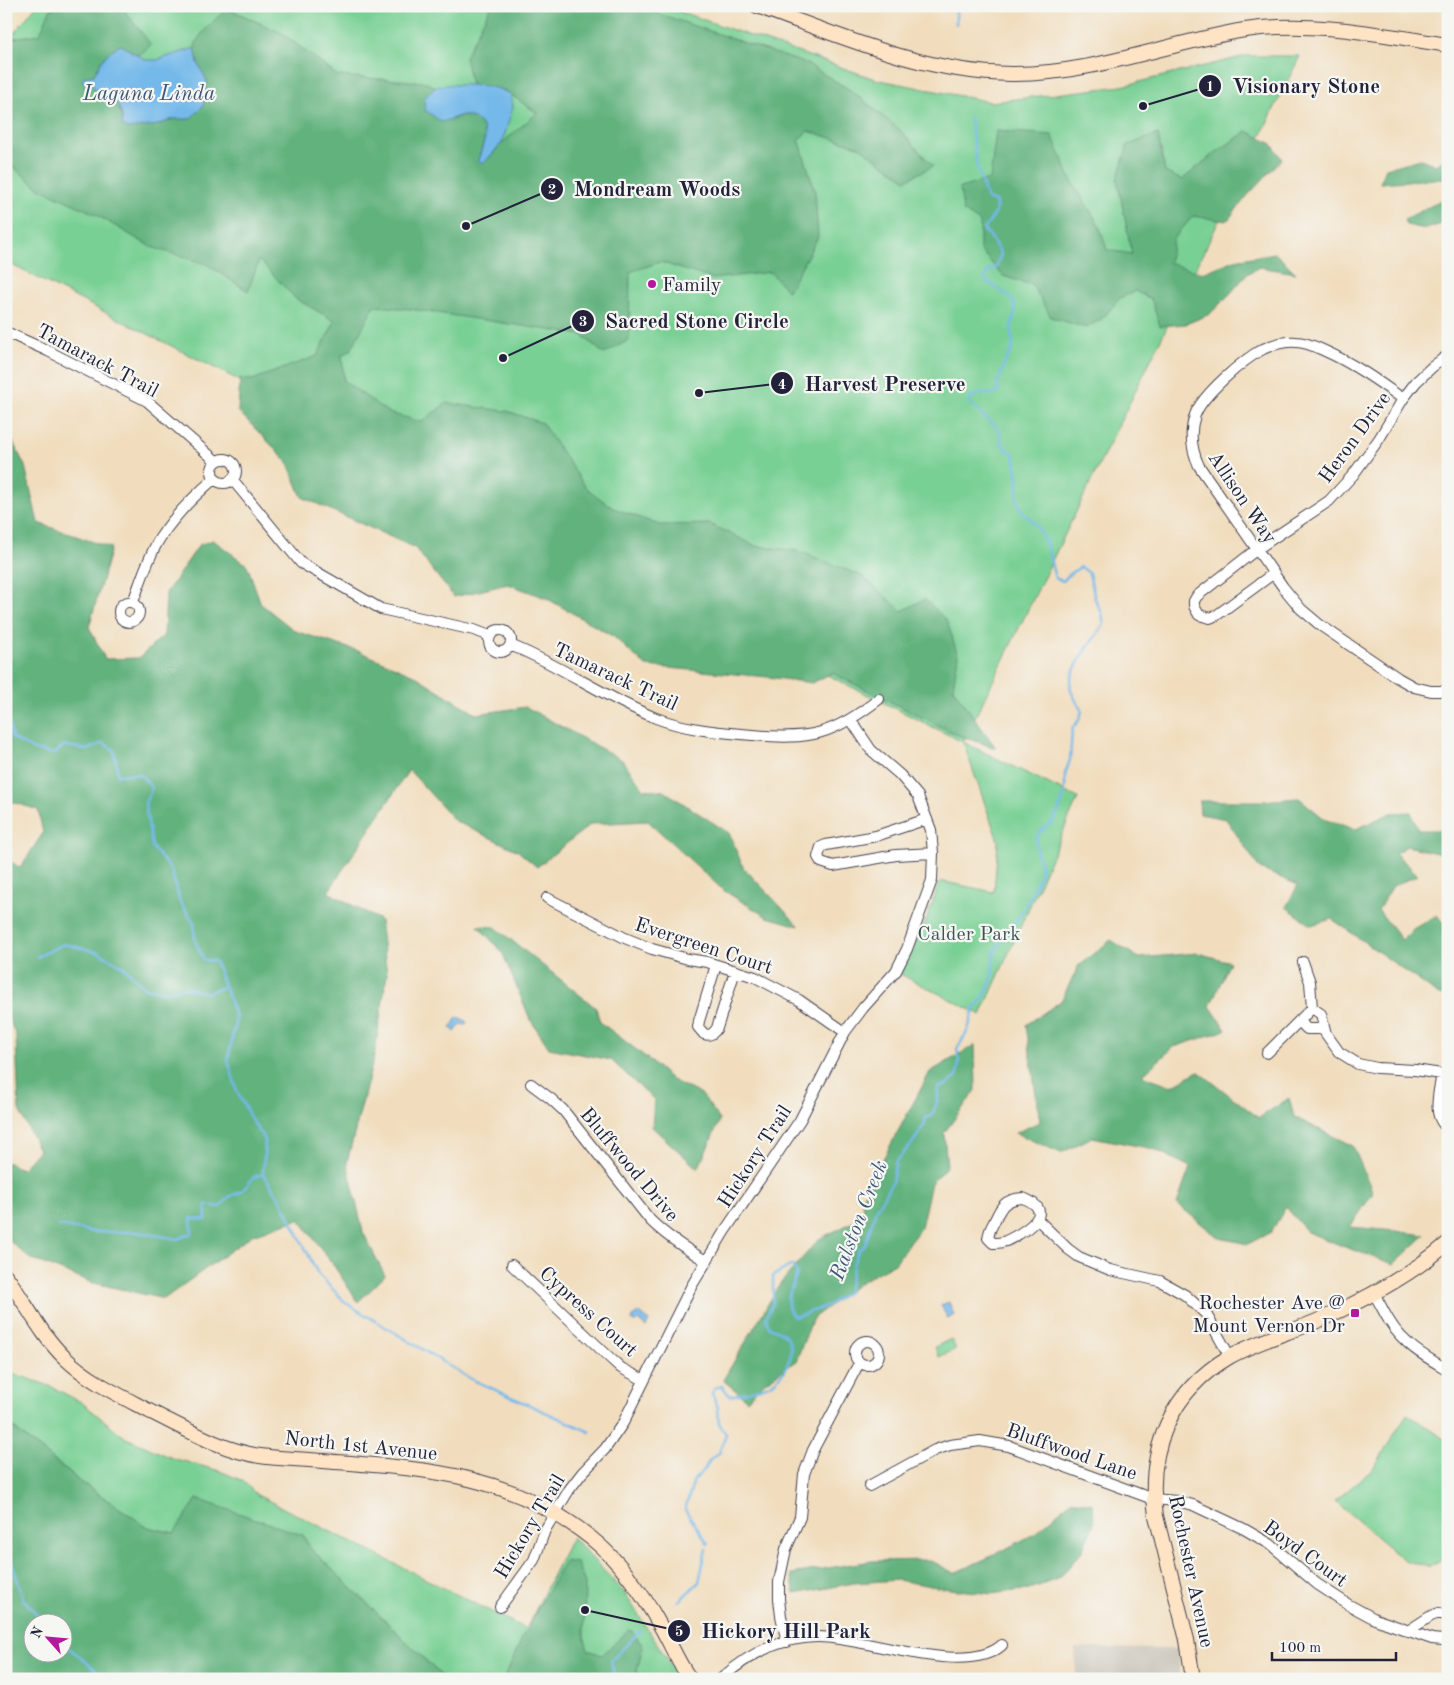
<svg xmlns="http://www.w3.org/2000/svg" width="1454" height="1685" font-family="'Old Standard TT',serif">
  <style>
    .industrial { fill: #c9c3b8 }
    .green { fill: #79d094; stroke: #4e7968 }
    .forest { fill: #62b27e; stroke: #426a5c; fill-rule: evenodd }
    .water { fill: #74b9ea; stroke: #4b6e92 }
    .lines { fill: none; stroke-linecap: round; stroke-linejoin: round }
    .stream { stroke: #74b9ea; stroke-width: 2.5 }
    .street-casing { stroke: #413e4e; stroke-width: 12 }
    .secondary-casing { stroke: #413e4e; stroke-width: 16 }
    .street { stroke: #fff; stroke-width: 10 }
    .secondary { stroke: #fee4c5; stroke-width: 14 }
    .poi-dot { fill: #b5179e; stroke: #f6f6f2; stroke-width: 2 }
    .labels { text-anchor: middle; stroke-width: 4.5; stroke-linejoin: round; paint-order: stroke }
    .poi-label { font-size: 20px; fill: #22223b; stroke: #f6f6f2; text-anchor: start }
    .street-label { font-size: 20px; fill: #22223b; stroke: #f6f6f2 }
    .park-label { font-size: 20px; fill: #3c5656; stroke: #f6f6f2 }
    .water-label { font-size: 21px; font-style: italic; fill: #3f5778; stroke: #f6f6f2 }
    .leader { fill: none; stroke: #22223b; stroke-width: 2 }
    .callout-dot { fill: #22223b; stroke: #f6f6f2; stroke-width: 2 }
    .mark-label { font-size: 15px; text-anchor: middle; font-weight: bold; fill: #fff }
    .callout-label { font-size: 21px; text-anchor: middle; font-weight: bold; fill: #22223b; stroke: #f6f6f2; stroke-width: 4.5; stroke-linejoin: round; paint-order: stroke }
  </style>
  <rect width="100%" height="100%" fill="#f6f6f2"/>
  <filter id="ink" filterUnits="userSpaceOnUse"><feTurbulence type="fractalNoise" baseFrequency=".02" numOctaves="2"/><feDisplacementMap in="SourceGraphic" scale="10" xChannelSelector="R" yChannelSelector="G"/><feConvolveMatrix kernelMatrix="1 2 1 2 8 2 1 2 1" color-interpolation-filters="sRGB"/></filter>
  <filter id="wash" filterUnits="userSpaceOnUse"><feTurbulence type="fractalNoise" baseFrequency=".0096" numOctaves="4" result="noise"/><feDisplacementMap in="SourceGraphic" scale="20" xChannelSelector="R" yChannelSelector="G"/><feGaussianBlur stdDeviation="1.12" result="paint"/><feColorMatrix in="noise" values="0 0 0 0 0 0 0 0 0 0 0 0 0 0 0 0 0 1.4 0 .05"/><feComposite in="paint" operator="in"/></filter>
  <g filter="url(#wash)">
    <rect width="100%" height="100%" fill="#f1ddbd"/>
    <!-- industrial -->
    <path class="industrial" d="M1075,1648L1178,1649L1180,1679H1076Z"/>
    <!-- green -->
    <path class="green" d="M36,6H664L875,79L991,102L1122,86L1246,56H1300L963,742L1078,798L981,1015L900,974L926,921L940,881L994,892L998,841L963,742L522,524L6,262V43Z
      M951,1339L956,1349L939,1357L935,1347Z
      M6,1371L50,1386L81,1402L126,1438L172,1458L220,1471L243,1481L257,1495L526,1629L572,1537L623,1591L680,1679H445L310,1548L303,1535L174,1533L147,1527L81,1482L6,1422Z
      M1407,1414L1448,1441V1555L1428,1567L1404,1560L1335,1501L1373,1469Z"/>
    <!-- forest -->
    <path class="forest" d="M58,6H121L151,45L142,53L137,55L121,45L102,60L89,84L93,86L102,96L112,97L118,105L123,119L158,125L173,119H190L207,81C202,72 194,58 195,47C196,35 219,17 227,8L282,33L338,76L425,82L436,87L424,98L451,120L462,115L474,118L483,126L485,138L478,161L491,156L502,143L537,113L504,90L471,85L465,57L491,6H636L807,64L852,91L901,131L933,166L906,180L858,146L808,131L799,139L815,192L818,237L788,291L770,272L712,279L660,262L630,272L629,340L604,354L582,335L410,309L374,306L351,350L342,355L344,381L389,413L422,422L446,403L507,411L542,423L587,489L613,508L660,525L710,524L756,546L799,551L862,576L902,611L925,599L947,621L958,656L953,688L996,748L958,735L832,673L812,683L768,677L646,666L614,637L546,598L508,584L454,597L415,548L302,497L287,461L238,411L240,378L252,380L317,356L335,321L296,299L259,260L248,291L206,264L151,247L95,214L39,188L6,161V39L40,34L50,10Z
      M996,131L1052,135L1070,178L1099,225L1107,250L1132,254L1117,179L1128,145L1158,134L1165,172L1182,180L1212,155L1247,131L1272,144L1282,159L1248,195L1227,221L1193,216L1173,239L1169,263L1202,273L1235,260L1275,253L1296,273L1259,267L1247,274L1230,294L1210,314L1186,324L1160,326L1151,299L1135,291L1120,298L1102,319L1086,328L1051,317L1032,285L1003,276L980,250V222L963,211L960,188L990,179Z
      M1448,157V178L1380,183L1386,168L1421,159L1436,165Z
      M1448,197V222L1426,229L1406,225L1404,219L1415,214Z
      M6,428L25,466L38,523L111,548L89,627L105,659L139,658L164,635L166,593L199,545L213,540L247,565L261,604L295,631L358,651L414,675L476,714L526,707L622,760L644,789L664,791L729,833L743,867L799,926L767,917L723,890L648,821L591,824L537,867L518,851L455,821L409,770L328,892L380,920L387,974L374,1057L347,1162L363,1232L385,1276L358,1302L334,1266L299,1219L252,1235L164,1299L90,1282L29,1258L6,1238V1162L22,1169L39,1150L19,1110L16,1036L6,1011V858L20,868L43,833L38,810L6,800Z
      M1299,798L1326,820L1356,829L1391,813L1411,812L1418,830H1448V857L1441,854L1407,846L1395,853L1418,875L1393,886L1378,910L1402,940L1413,929L1437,915L1448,929V997L1439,995L1332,919L1311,925L1286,907L1298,885L1260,869L1226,819L1200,814L1199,801H1261Z
      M478,926L495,927L596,1008L600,1022L647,1058L672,1080L702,1095L720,1120L698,1169L652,1127L654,1100L611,1060L549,1048L530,1019L502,952Z
      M1111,940L1139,958L1198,953L1230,962L1210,1006L1226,1030L1174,1047L1142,1075L1172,1086L1198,1071L1259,1118L1289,1098L1294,1117L1353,1146L1373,1193L1350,1227L1396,1231L1425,1235L1394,1264L1350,1249L1307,1232L1286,1207L1271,1232L1248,1244L1219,1238L1177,1204L1190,1167L1154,1149L1092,1137L1061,1153L1015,1133L1040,1122L1026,1025L1061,1001L1079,965Z
      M975,1045L976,1090L944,1133L947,1166L931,1183L921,1227L895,1263L862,1281L813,1318L796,1361L766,1381L747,1400L723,1380L780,1284L819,1239L863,1217L862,1198L930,1072Z
      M6,1422L81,1482L147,1527L174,1533L197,1499L303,1535L310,1548L445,1679H6ZM32,1622H62V1652H32Z
      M1072,1500L1093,1504L1094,1524L1082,1551L1060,1578L1030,1589L991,1594L942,1588L898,1580L854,1583L795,1594L791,1574L872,1561L930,1560L954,1573L994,1555L1034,1534Z
      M565,1561L577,1563L585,1583L584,1636L588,1650L602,1655L630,1629L643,1646L637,1671L642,1679H504L526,1629Z"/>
    <!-- water -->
    <path class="water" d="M121,45L146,60H157L195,48L198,63L207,81L203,106L190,119H173L158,125L128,129L122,125C124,114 118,105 112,97L102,96L93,86L85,84L82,80L84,77L94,75C101,62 107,50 121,45Z
      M445,85C466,85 494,83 511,95L513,107L502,143L483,164L478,161L485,138L483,126L474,118L462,115L442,122L425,110L424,98L436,87Z
      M457,1017L465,1020L467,1023L466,1025L461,1024L455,1032L451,1028Z
      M949,1302L954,1315L948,1319L941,1305Z
      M639,1312L649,1321L646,1327L639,1321L634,1322L632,1321L633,1317Z"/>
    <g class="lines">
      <!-- stream -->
      <path class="stream" d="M956,6V24
        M6,717L8,716L12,738L34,750L55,754L64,745L87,750L103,743L114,750L118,775L140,774L152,788L145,803L152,847L171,870L180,902L194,923L195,941L204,960L215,961L236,1018L228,1060L237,1091L251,1119L265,1140L263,1174L282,1202L318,1274L346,1303L471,1379L590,1432
        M37,957L64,944L98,952L123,966L145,988L166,992L184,987L206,993L224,987
        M59,1226L94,1232H137L178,1239L192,1233L191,1218L206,1220V1205L220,1207L229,1197L242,1191L254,1177L263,1174
        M708,1544L703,1536L685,1510L694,1480L704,1470L710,1460L719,1453L726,1434L719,1423L718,1408L712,1393L715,1388L722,1386L730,1396C741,1394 767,1388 775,1381C786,1371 796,1353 788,1339C785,1333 775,1329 769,1327L766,1318L773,1303V1276L792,1265L797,1274C792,1289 781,1304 794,1317L825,1307L848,1292L853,1265L858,1251L865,1245L876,1210L892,1182L896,1161L911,1145L924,1126L926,1118L932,1116L938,1099V1088L946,1085L957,1076L959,1061L957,1049L968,1030L973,1011L983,998L991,982L995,950L1021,914L1041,873L1040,863L1037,852L1036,839L1041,830L1052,823L1061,805L1065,789V774L1070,760L1072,729L1079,720L1082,711C1078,704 1073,697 1071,690C1066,671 1095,639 1104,624L1102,613L1095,599L1089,573L1081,567L1072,572L1063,581L1055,578L1046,543L1037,526L1022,511L1017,500L1018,478L1014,454C1003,448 1000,443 1000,431C993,423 972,408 969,401C977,389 987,396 998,393L997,384L1008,356L1013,347L1011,326L1015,313V304L1007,295L985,280L987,271L995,269L1001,254L990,236L984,230L996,212V202L987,199L977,167L970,117
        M6,1551L13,1565L23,1599L44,1622
        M679,1601L699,1582L706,1549
        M62,1642L107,1679
        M615,1679L611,1661L640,1631"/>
    </g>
  </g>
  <g filter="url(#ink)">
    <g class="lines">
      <defs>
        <path id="street" d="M6,332L48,351L147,401L216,461
          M1403,399C1378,381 1354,364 1325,351C1316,347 1306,342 1296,342C1284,341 1274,344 1263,349C1244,359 1202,395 1195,415C1189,433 1191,449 1199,466L1283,587L1301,609L1320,625L1398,678L1414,687L1431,691H1448
          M212 471a12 12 0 1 1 24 0a12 12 0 1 1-24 0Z
          M232,479L301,563L381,609L474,630L490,636
          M1274,573L1217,615L1210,618L1199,615L1194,606V601L1197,596L1257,549L1329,501L1353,475L1379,439L1403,399L1416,382L1432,367L1448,355
          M119 612a10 10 0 1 1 20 0a10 10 0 1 1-20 0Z
          M133,602C141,581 148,557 160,538C175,515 194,496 215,478
          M489 641a11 11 0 1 1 22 0a11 11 0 1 1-22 0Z
          M510,645C561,665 605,698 656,718C687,730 720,732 753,735C810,740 833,735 879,699
          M927,819L876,836L826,845L821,847L818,857L821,862L833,866L896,855L933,853
          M547,898L625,938L652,949L688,959L707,962L755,977L799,1000L845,1032
          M1303,962L1310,982L1312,1008L1321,1014L1326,1034L1339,1052L1358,1064L1377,1068L1415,1070L1448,1075
          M716,965L699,1021L698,1027L704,1034C710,1036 713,1034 717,1028L735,971
          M1301,1019L1303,1025L1307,1029H1318L1324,1026
          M1267,1053L1312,1008
          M1442,1074C1439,1091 1431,1117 1448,1128
          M531,1084L551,1099L563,1110L650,1220C667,1237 686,1249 706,1261
          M1023,1198C1051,1209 1037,1223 1019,1234C1010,1239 1003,1244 993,1243L988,1238C989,1232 991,1227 994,1222C1001,1206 1005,1199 1023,1198Z
          M1038,1220L1068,1249L1079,1257L1110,1270L1160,1281L1185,1295L1206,1314L1230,1357
          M512,1265L610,1358L621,1368L644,1380
          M1374,1294C1380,1303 1384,1313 1390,1322C1404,1345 1426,1357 1448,1370
          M855 1353a12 12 0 1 1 24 0a12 12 0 1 1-24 0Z
          M869,1486L935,1450L950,1445L980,1441L1009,1446L1153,1499L1177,1501L1193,1505L1244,1529L1270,1544L1317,1584L1349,1605L1375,1619L1432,1639L1442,1640L1448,1636
          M500,1607L534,1560L545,1530L569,1490L582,1473L605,1449L623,1423L691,1287L724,1232L800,1120L845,1032L863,1008L896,971L907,949L932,880L933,853L931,830L918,796L900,775L871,750L851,720
          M1408,1631L1431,1616L1439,1613L1448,1616
          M787,1642L781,1616L779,1599V1582L786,1549L800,1517L804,1474L813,1450L859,1363
          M721,1679C747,1655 780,1638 817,1637C862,1636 966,1678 1002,1645"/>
        <path id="secondary" d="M757,6C839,35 922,73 1011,74C1092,75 1166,43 1245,30C1313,20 1381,35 1448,45
          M6,1276C26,1303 40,1334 65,1358C90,1382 121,1396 151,1412C186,1429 221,1450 260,1456C281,1459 303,1459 323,1461C424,1469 508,1472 591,1538C621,1562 643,1594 661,1627C671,1644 678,1663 690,1679
          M1193,1679L1187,1640L1156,1516C1146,1450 1171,1391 1229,1357C1259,1340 1293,1332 1324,1318C1368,1298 1411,1275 1448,1243"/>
      </defs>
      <!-- street casing -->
      <use href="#street" class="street-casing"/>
      <!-- secondary casing -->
      <use href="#secondary" class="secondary-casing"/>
      <!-- street -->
      <use href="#street" class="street"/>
      <!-- secondary -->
      <use href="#secondary" class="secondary"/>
    </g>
  </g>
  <!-- markers -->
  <g class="poi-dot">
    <circle cx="652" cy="284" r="5"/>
    <rect x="1350" y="1308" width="10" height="10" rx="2.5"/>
  </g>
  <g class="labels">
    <!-- poi labels -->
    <g class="poi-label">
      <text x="662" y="291">Family</text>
      <text x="1345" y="1309" text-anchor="end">Rochester Ave @<tspan x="1345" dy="23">Mount Vernon Dr</tspan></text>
    </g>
    <!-- street labels -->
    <g class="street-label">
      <text transform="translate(98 360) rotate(28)" y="7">Tamarack Trail</text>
      <text transform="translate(1354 437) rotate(-54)" y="7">Heron Drive</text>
      <text transform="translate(1243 497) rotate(56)" y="7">Allison Way</text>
      <text transform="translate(616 676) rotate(25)" y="7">Tamarack Trail</text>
      <text transform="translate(704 945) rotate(18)" y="7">Evergreen Court</text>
      <text transform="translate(754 1156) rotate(-57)" y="7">Hickory Trail</text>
      <text transform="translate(630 1164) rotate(50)" y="7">Bluffwood Drive</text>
      <text transform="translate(589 1311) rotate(42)" y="7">Cypress Court</text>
      <text transform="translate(361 1445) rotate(6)" y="7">North 1st Avenue</text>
      <text transform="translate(1072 1451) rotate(19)" y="7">Bluffwood Lane</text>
      <text transform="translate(529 1526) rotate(-59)" y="7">Hickory Trail</text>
      <text transform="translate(1306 1553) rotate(36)" y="7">Boyd Court</text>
      <text transform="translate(1192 1571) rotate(78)" y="7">Rochester Avenue</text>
    </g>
    <!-- park labels -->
    <g class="park-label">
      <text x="969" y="940">Calder Park</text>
    </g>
    <!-- water labels -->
    <g class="water-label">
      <text x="149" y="100">Laguna Linda</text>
      <text transform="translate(858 1220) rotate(-69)" y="7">Ralston Creek</text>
    </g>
  </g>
  <!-- callouts -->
  <path class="leader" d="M1143 106L1210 86M466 226L552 189M503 358L583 321M699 393L782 383M585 1610L679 1631"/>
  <g class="callout-dot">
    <circle cx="1143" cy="106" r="5"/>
    <circle cx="466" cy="226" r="5"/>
    <circle cx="503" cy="358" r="5"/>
    <circle cx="699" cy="393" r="5"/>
    <circle cx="585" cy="1610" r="5"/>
    <circle cx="1210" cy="86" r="12"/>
    <circle cx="552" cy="189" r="12"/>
    <circle cx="583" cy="321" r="12"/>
    <circle cx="782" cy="383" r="12"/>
    <circle cx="679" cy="1631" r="12"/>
  </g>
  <g class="mark-label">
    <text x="1210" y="91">1</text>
    <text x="552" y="194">2</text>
    <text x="583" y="326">3</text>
    <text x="782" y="389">4</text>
    <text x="679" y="1636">5</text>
  </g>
  <g class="callout-label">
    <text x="1306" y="93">Visionary Stone</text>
    <text x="657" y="196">Mondream Woods</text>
    <text x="697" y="328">Sacred Stone Circle</text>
    <text x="885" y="391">Harvest Preserve</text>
    <text x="786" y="1638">Hickory Hill Park</text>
  </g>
  <!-- margin -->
  <rect width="1454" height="1685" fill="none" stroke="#f6f6f2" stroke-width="25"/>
  <!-- north arrow -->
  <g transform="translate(48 1638) rotate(297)"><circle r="24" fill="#f6f6f2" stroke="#a1a1a9"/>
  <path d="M0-4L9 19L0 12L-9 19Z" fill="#b5179e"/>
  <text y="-8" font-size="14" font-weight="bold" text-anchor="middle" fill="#22223b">N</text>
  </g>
  <!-- scale -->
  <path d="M1272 1652v8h124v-8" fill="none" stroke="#22223b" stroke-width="2.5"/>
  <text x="1279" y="1652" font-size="15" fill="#22223b" stroke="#f6f6f2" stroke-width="4" paint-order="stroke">100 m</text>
</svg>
